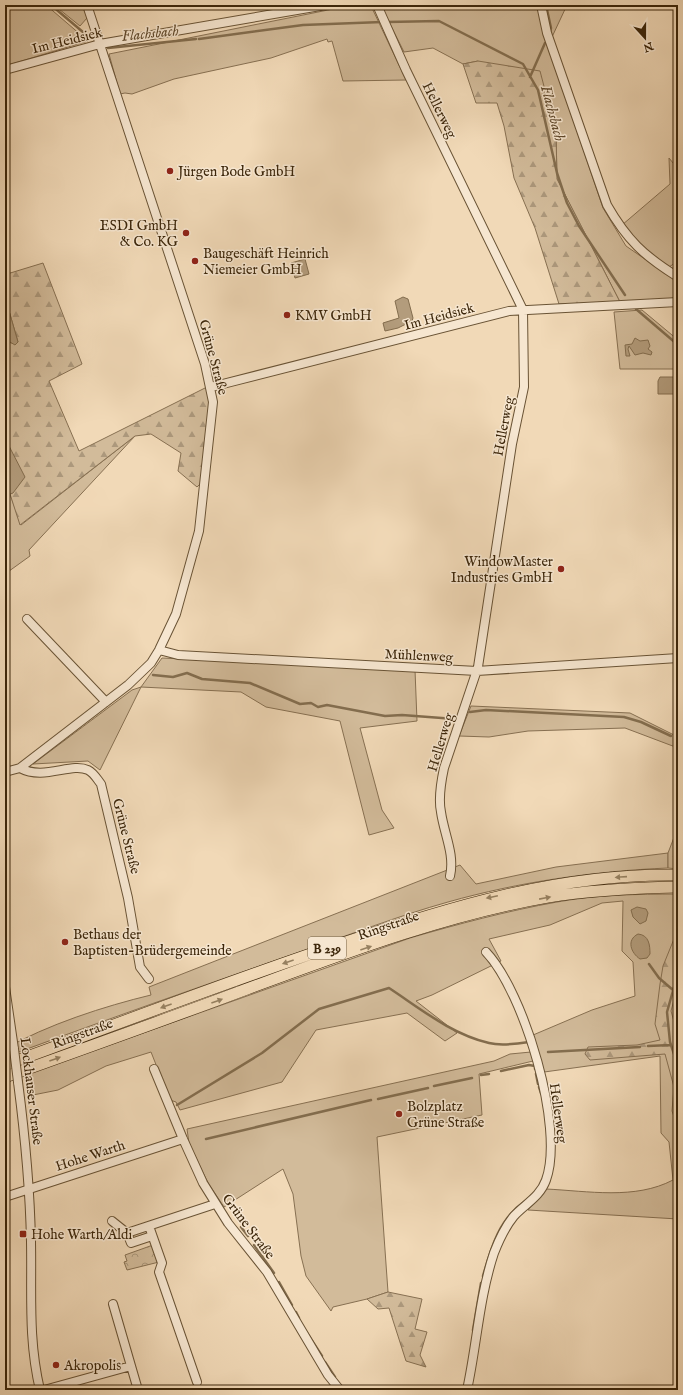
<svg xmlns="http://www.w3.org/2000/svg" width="683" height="1395" font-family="'IM FELL English',serif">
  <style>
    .grass { fill: #d2bb9a; stroke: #877052 }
    .forest { fill: url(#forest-firs); stroke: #877052 }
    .park { fill: url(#park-crowns); stroke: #877052 }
    .water { fill: #b39c7c; stroke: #836d4e }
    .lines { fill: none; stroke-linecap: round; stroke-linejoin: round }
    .stream { stroke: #836d4e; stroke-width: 2.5 }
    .minor-casing { stroke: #695335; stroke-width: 10 }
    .highway-casing { stroke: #3c260a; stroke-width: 12 }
    .minor { stroke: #f6e6d0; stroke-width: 8 }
    .highway { stroke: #f1d9b7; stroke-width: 11 }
    .minor-bridge-casing { stroke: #695335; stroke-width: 10; stroke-linecap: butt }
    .minor-bridge { stroke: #f6e6d0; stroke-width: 8 }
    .oneway { fill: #968060 }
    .poi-dot { fill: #8f2418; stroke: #f6e6d0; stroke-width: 1.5 }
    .labels { text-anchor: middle; stroke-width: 3; stroke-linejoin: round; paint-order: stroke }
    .shield { fill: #f6e6d0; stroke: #746045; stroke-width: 1 }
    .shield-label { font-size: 13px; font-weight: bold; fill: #3c260a }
    .street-label { font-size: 14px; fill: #3c260a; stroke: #f6e6d0 }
    .poi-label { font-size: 14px; fill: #3c260a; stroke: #f6e6d0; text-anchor: start }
    .water-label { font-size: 15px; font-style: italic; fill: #60492c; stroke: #f6e6d0 }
  </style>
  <defs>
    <pattern id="forest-firs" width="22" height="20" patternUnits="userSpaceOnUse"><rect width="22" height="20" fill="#d2bb9a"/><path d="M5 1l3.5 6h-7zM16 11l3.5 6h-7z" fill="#ac987c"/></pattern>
    <pattern id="park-crowns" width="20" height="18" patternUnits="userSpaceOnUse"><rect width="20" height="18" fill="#d2bb9a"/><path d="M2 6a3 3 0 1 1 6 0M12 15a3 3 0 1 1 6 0" fill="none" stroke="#ac987c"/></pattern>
  </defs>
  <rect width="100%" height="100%" fill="#f1d9b7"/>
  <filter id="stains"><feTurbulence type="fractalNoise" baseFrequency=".005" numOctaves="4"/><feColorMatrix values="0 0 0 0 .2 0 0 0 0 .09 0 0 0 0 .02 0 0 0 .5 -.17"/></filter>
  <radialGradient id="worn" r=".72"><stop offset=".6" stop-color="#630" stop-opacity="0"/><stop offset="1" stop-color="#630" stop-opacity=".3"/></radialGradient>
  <!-- grass -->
  <path class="grass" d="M12,5H46L88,41L5,66V8Z
    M54,5H83L87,18L80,26Z
    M353,5H367L372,8L406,80L343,81L332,41L328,42L327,39L271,58L174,79L132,94L125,93L120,94L109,54Z
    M538,5L544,33L603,208L626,246L678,282V298L620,302L557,179L556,132L478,61L463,64L433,48L404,52L381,6Z
    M545,5H567L552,37Z
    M669,158L678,169V261L669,267L631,238L622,225L670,184Z
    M642,310L678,340V369H620L614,312Z
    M135,436L29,550L30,556L5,574V496L10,494L21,525Z
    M162,658L415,670L417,721L360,728L382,810L394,828L369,835L340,721L266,707L241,692L141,687L100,770L88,761L33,764L132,690L141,687Z
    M471,706L630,713L678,737V748L625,728L528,731L489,737L459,736Z
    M668,853V868C594,871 519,882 448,902C398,916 349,935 300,952C201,986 103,1021 5,1057V1049C46,1025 105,1006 151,995L149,987L460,865L476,884L556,867Z
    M678,894V1219L528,1210L546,1189C588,1191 635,1200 673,1180L669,1142L661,1133L660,1056L537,1073L533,1061L479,1074L482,1115L377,1137L388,1292L367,1299L333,1307L331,1311L306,1276L301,1256L293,1194L283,1169L224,1207L208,1183L189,1143L187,1129L494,1061L510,1054L531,1052L526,1038L592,1010L635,996L633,962L622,951L623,901L602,903L550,925L489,939L501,961L432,995L416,1001L457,1033L445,1041L407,1013L316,1030L282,1082L180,1110L176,1102L170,1100L151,1052L106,1066L58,1090L28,1096L25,1075L410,938C458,924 507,911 557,902C596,895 638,894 678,894Z"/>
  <!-- forest -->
  <path class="forest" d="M478,61L540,71L556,132L557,179L620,302L559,304L535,228L514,178L504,126L497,103H476L463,64Z
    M43,263L82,364L49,381L79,451L209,386L210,402L202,482L197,487L178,471L181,453L151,434L135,436L20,525L10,494L23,479L8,446H5V339L11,343L18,342L5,297V271L7,274Z
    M678,827V869L668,868V853Z
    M678,929V985L671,1011L678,1036V1128L672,1111L674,1087L665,1054L590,1060L585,1054L588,1047L637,1045L660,1040L655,1024L660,984L663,966Z
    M388,1292L422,1299L415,1329L427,1332L420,1355L426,1367L406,1361L389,1308L378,1309L367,1299Z"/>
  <!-- park -->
  <path class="park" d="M153,1245L159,1262L127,1270L124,1262L127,1261L125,1255Z"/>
  <!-- water -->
  <path class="water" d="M305,259L309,274L295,278L291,263Z
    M5,297L18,342L15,345L5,339Z
    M403,297L408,299L413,318L412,321L398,328L385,331L383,323L399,318L395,301Z
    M635,338L640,341L648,340L650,346L648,349L652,352L651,355L643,353L635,355L629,346L628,349L630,356H626L625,345L632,344Z
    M660,377H678V394H658V381Z
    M5,446H9L25,477L13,493L5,496Z
    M637,907L646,909L648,913L646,921L640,924L633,917L631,910Z
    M638,934C649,935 650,945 650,954L647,958L640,959C631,953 626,940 638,934Z"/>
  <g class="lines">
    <!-- stream -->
    <path class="stream" d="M51,5L90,38
      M546,5L551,28L550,32
      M5,6L8,5
      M387,22L439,21L523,64L538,90L557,173L567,203L579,226L625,295
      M199,39L303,25L382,22
      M108,48L196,39
      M530,77L545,43
      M636,309L678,345
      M153,675L173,677L187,673L202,679L250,683L300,704L311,703L318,707L327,705L385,716L402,715L455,719
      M470,712L486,710L624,717L641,722L671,736
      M649,964L659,978L673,990
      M678,973L667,1012L670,1042L678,1066
      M648,1046L671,1045
      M548,1052L640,1047
      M501,1071L529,1065L535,1066V1069
      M536,1074L538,1084
      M481,1075L489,1074
      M434,1086L472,1078
      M539,1087L541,1093
      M378,1099L428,1088
      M177,1105L262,1053L319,1009L389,988C421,1009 451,1034 489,1043C501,1046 516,1044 529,1042
      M206,1139L371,1100
      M241,1227L248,1236
      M254,1245L274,1273
      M483,1276C491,1248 499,1219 525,1201
      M279,1282L292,1305
      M296,1312L299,1318
      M473,1330L481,1283
      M307,1333L322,1356
      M325,1362L335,1377"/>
    <defs>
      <path id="minor" d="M377,5L406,70L523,310L524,387L512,444L478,667L444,768C441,782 438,798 441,812C444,834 455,854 450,876
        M541,5L547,33L607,205C627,240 644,256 678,277
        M5,70L100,44L326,5
        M211,387L509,311L678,302
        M27,619L106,702
        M159,650L178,655L477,671L678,658
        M20,768C44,781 71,762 88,770C94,773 97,779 101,784L128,898L140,967L149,979
        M5,772L20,768L128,685L151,663L159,650L176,614L199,531L213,402L205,364L87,5
        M5,987L14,1049
        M154,1069L183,1139L203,1183L228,1223L267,1272L328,1375L340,1390
        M18,1082C25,1136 30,1188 31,1242C32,1294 28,1339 40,1390
        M5,1197L183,1139
        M112,1221L127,1233
        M149,1226L162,1263L159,1272L197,1382
        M152,1236L131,1243L127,1233L215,1204
        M113,1304L138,1390
        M44,1390L131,1366
        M467,1390C477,1344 479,1298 494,1253C499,1240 505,1227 514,1216C525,1204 540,1197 546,1180C565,1128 524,992 486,952"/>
      <path id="highway" d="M5,1065C115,1025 224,983 334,946C446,908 558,873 678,875
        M5,1077C86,1048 167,1019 247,989C345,953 445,915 548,897C590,890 635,888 678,887"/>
    </defs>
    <!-- minor casing -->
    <use href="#minor" class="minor-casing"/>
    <!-- highway casing -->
    <use href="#highway" class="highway-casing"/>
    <!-- minor -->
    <use href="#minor" class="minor"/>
    <!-- highway -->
    <use href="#highway" class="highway"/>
    <defs>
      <path id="minor-bridge" d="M14,1049L18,1082"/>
    </defs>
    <!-- minor-bridge casing -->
    <use href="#minor-bridge" class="minor-bridge-casing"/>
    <!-- minor-bridge -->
    <use href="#minor-bridge" class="minor-bridge"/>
  </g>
  <!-- one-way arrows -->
  <defs><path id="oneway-solid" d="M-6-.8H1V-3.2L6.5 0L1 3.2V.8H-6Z"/></defs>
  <g class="oneway">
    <use href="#oneway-solid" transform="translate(621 877) rotate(176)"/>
    <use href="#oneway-solid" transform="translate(492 897) rotate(168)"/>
    <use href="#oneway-solid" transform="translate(545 898) rotate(-11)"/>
    <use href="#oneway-solid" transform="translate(366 948) rotate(-19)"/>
    <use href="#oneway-solid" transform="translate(288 962) rotate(161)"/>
    <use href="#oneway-solid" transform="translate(217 1001) rotate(-20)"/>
    <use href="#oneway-solid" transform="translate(166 1006) rotate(160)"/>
    <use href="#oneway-solid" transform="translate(55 1059) rotate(-20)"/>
  </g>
  <!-- markers -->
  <g class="poi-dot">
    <circle cx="170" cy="171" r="4"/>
    <circle cx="186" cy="233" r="4"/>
    <circle cx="195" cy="261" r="4"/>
    <circle cx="287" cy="315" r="4"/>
    <circle cx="561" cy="569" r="4"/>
    <circle cx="65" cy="942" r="4"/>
    <circle cx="399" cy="1114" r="4"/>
    <rect x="19" y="1230" width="8" height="8" rx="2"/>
    <circle cx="56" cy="1365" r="4"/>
  </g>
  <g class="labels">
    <!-- shield labels -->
    <rect class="shield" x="308" y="937" width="38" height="22" rx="3"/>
    <g class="shield-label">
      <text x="327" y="953">B 239</text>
    </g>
    <!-- street labels -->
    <g class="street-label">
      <text transform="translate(67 40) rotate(-14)" y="5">Im Heidsiek</text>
      <text transform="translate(440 110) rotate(64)" y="5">Hellerweg</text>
      <text transform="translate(439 316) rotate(-15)" y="5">Im Heidsiek</text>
      <text transform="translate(214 357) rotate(75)" y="5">Grüne Straße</text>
      <text transform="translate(503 426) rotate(-79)" y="5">Hellerweg</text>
      <text transform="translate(419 655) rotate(3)" y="5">Mühlenweg</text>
      <text transform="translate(440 742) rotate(-73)" y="5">Hellerweg</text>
      <text transform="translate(127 836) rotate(76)" y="5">Grüne Straße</text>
      <text transform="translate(388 925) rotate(-19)" y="5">Ringstraße</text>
      <text transform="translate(82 1033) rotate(-20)" y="5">Ringstraße</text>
      <text transform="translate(32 1091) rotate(83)" y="5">Lockhauser Straße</text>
      <text transform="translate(559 1113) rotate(82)" y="5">Hellerweg</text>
      <text transform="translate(90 1155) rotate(-18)" y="5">Hohe Warth</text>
      <text transform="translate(249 1226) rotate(53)" y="5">Grüne Straße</text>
    </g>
    <!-- poi labels -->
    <g class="poi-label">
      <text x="178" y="176">Jürgen Bode GmbH</text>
      <text x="178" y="230" text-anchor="end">ESDI GmbH<tspan x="178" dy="16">&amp; Co. KG</tspan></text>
      <text x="203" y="258">Baugeschäft Heinrich<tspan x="203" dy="16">Niemeier GmbH</tspan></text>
      <text x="295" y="320">KMV GmbH</text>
      <text x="553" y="566" text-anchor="end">WindowMaster<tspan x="553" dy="16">Industries GmbH</tspan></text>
      <text x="73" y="939">Bethaus der<tspan x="73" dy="16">Baptisten-Brüdergemeinde</tspan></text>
      <text x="407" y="1111">Bolzplatz<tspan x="407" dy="16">Grüne Straße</tspan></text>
      <text x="31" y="1239">Hohe Warth/Aldi</text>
      <text x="64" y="1370">Akropolis</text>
    </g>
    <!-- water labels -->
    <g class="water-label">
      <text transform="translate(150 33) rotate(-6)" y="5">Flachsbach</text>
      <text transform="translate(553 113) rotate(75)" y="5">Flachsbach</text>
    </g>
  </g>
  <!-- margin -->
  <rect width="683" height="1395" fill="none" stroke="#f1d9b7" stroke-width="20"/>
  <rect x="6" y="6" width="671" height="1383" fill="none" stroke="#3c260a" stroke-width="2"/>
  <rect x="10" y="10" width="663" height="1375" fill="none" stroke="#3c260a"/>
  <!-- north arrow -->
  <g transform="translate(645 38) rotate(159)" stroke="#f6e6d0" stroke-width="3" paint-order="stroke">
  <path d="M0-3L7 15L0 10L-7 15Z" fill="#3c260a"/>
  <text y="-6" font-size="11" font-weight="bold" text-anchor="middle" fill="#3c260a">N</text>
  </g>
  <rect width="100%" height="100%" filter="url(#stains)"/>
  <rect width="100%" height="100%" fill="url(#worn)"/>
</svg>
